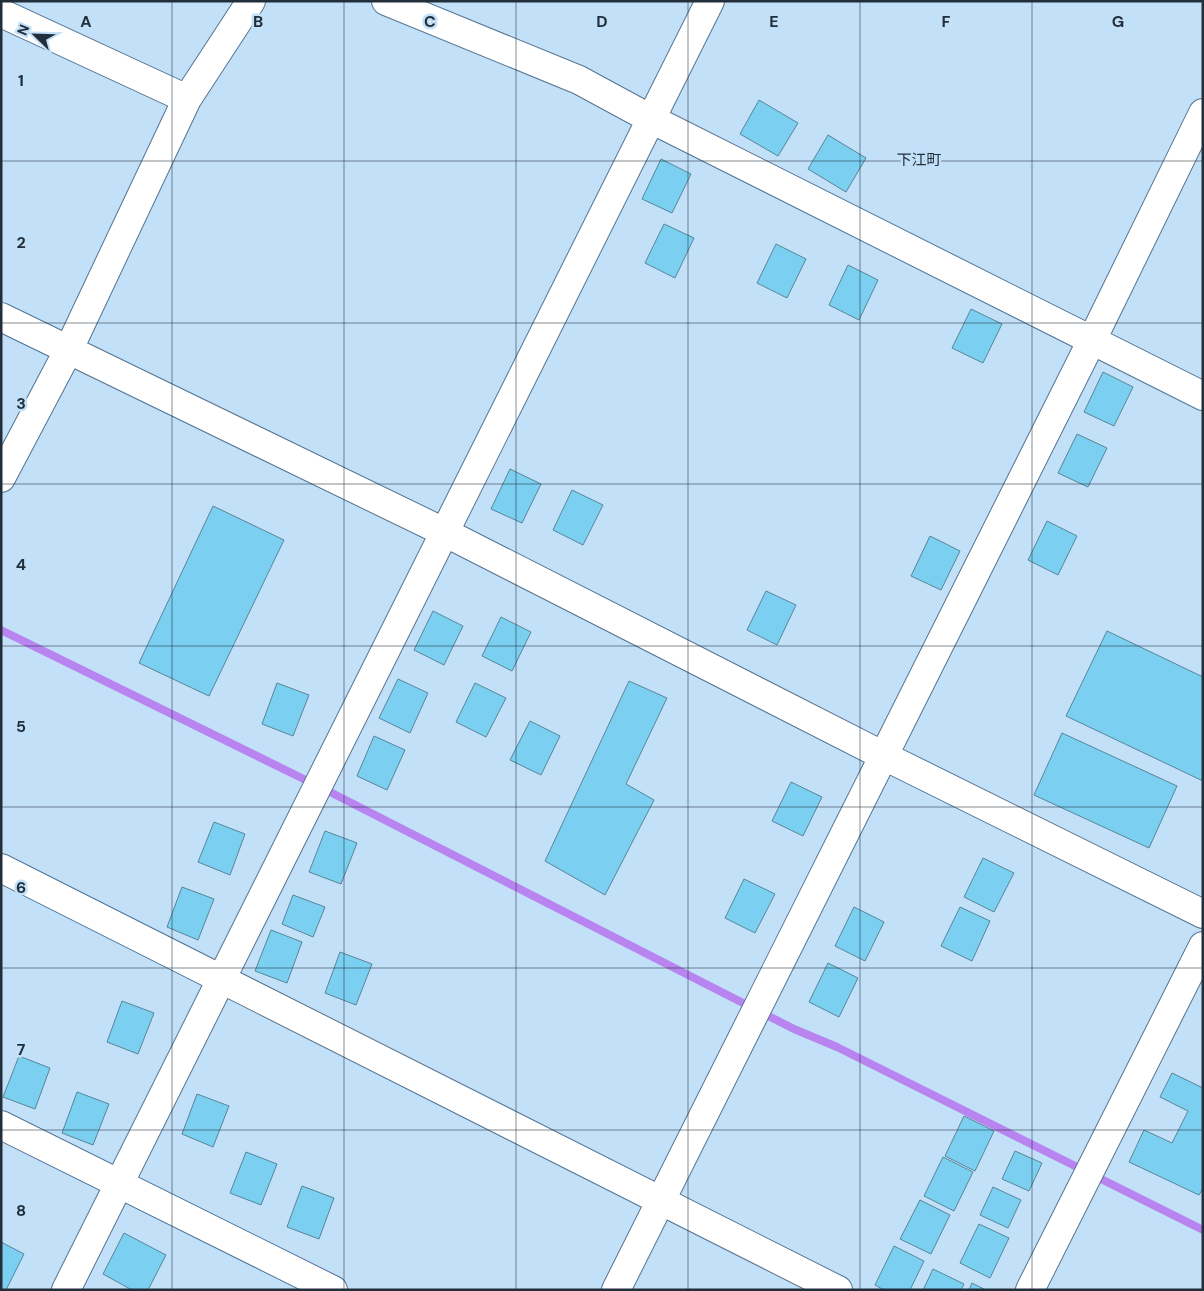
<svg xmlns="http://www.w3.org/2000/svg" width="1204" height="1291" font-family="'DM Sans','Noto Sans JP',sans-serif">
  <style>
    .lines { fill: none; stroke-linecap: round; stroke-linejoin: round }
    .stream { stroke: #b884ef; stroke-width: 8 }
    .building { fill: #7bd0f1; stroke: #578597 }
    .minor-casing { stroke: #547490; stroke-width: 30 }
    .minor { stroke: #fff; stroke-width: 28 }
    .grid { fill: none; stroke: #222f3b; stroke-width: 1; stroke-opacity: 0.55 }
    .labels { text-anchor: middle; stroke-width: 5; stroke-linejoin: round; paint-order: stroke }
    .neighbourhood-label { font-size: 15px; fill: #222f3b; stroke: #c3e0f9 }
    .grid-label { font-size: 16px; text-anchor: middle; font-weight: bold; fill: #222f3b; stroke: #c3e0f9; stroke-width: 5; stroke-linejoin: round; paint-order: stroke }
  </style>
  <rect width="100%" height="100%" fill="#c3e0f9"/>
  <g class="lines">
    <!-- stream -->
    <path class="stream" d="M1,630L330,792L794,1029L837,1047L1203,1230"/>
  </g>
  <!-- building -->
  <path class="building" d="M759,100L798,123L778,156L740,134Z
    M828,135L866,158L846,192L808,169Z
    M661,159L691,174L672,213L642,199Z
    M664,224L694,238L675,278L645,263Z
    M776,244L806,259L787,298L757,283Z
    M848,265L878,280L859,320L829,305Z
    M971,309L1002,324L983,363L952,348Z
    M1103,372L1133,387L1114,426L1084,412Z
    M1077,434L1107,448L1088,487L1058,473Z
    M510,469L541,484L522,523L491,509Z
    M572,490L603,505L583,545L553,530Z
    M213,506L284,540L209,696L139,663Z
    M1047,521L1077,536L1058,575L1028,560Z
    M930,536L960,551L941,590L911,576Z
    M766,591L796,605L777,645L747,630Z
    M433,611L463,626L444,665L414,650Z
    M501,617L531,632L512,671L482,656Z
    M1107,631L1203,677V781L1066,716Z
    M398,679L428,693L410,733L379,718Z
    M629,681L667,698L626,784L654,800L605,895L545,861Z
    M277,683L309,695L293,736L262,724Z
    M475,683L506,698L486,737L456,722Z
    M530,721L560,736L541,775L510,760Z
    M1062,733L1177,786L1149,848L1034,795Z
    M374,736L405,750L387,790L357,776Z
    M791,782L822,797L803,836L772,821Z
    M214,822L245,834L230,875L198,862Z
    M325,831L357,843L341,884L309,872Z
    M983,858L1014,873L994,912L964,897Z
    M744,879L775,894L755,933L725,918Z
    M182,887L214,899L198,940L167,927Z
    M293,895L325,907L313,937L282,924Z
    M854,907L884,922L865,961L835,946Z
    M960,907L990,921L972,961L941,946Z
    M271,930L302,942L287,983L255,971Z
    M340,952L372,964L356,1005L325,993Z
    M828,963L858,978L839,1017L809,1002Z
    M122,1001L154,1013L138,1054L107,1042Z
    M19,1056L50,1068L35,1109L3,1097Z
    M1172,1073L1203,1088V1188L1199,1195L1129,1162L1144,1130L1172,1143L1188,1111L1160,1097Z
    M77,1092L109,1104L93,1145L62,1133Z
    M197,1094L229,1106L213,1147L182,1134Z
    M964,1116L994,1131L975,1171L945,1156Z
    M1015,1151L1042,1163L1029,1191L1002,1179Z
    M246,1152L277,1164L261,1205L230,1193Z
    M943,1157L973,1172L954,1211L924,1196Z
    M302,1186L334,1198L319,1239L287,1227Z
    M993,1187L1021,1200L1008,1228L980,1215Z
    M920,1200L950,1215L931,1254L900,1239Z
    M979,1224L1009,1238L990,1278L960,1263Z
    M124,1233L166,1255L148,1290H132L103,1274Z
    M1,1242L24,1254L6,1290H1Z
    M894,1246L924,1261L910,1290H884L875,1285Z
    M933,1269L964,1284L961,1290H923Z
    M972,1283L986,1290H969Z"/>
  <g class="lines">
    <defs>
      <path id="minor" d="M386,1L579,80L651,119L1203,396
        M1,13L187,99
        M1,317L444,532L884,756L1203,914
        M1,478L68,351L187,99L251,1
        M1,868L838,1290
        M1,1125L333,1290
        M66,1290L710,1
        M616,1290L1092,340L1203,113
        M1030,1290L1203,946"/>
    </defs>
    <!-- minor casing -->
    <use href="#minor" class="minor-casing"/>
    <!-- minor -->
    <use href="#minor" class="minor"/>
  </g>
  <!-- grid -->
  <path class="grid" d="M172,1V1290M344,1V1290M516,1V1290M688,1V1290M860,1V1290M1032,1V1290M1,161H1203M1,323H1203M1,484H1203M1,646H1203M1,807H1203M1,968H1203M1,1130H1203"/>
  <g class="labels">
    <!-- neighbourhood labels -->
    <g class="neighbourhood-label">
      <text x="919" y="165">下江町</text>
    </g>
  </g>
  <g class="grid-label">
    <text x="86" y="27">A</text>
    <text x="258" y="27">B</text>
    <text x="430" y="27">C</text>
    <text x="602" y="27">D</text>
    <text x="774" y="27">E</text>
    <text x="946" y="27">F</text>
    <text x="1118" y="27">G</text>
    <text x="21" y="86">1</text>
    <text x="21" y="248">2</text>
    <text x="21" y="409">3</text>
    <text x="21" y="570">4</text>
    <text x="21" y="732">5</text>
    <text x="21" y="893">6</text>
    <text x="21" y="1055">7</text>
    <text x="21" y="1216">8</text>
  </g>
  <!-- border -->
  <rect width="1204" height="1291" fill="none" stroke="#222f3b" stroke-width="5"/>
  <!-- north arrow -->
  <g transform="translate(35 35) rotate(293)" stroke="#c3e0f9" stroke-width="4" paint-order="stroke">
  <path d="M0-4L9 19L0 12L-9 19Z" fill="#222f3b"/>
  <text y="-8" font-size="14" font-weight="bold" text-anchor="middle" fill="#222f3b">N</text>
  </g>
</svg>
